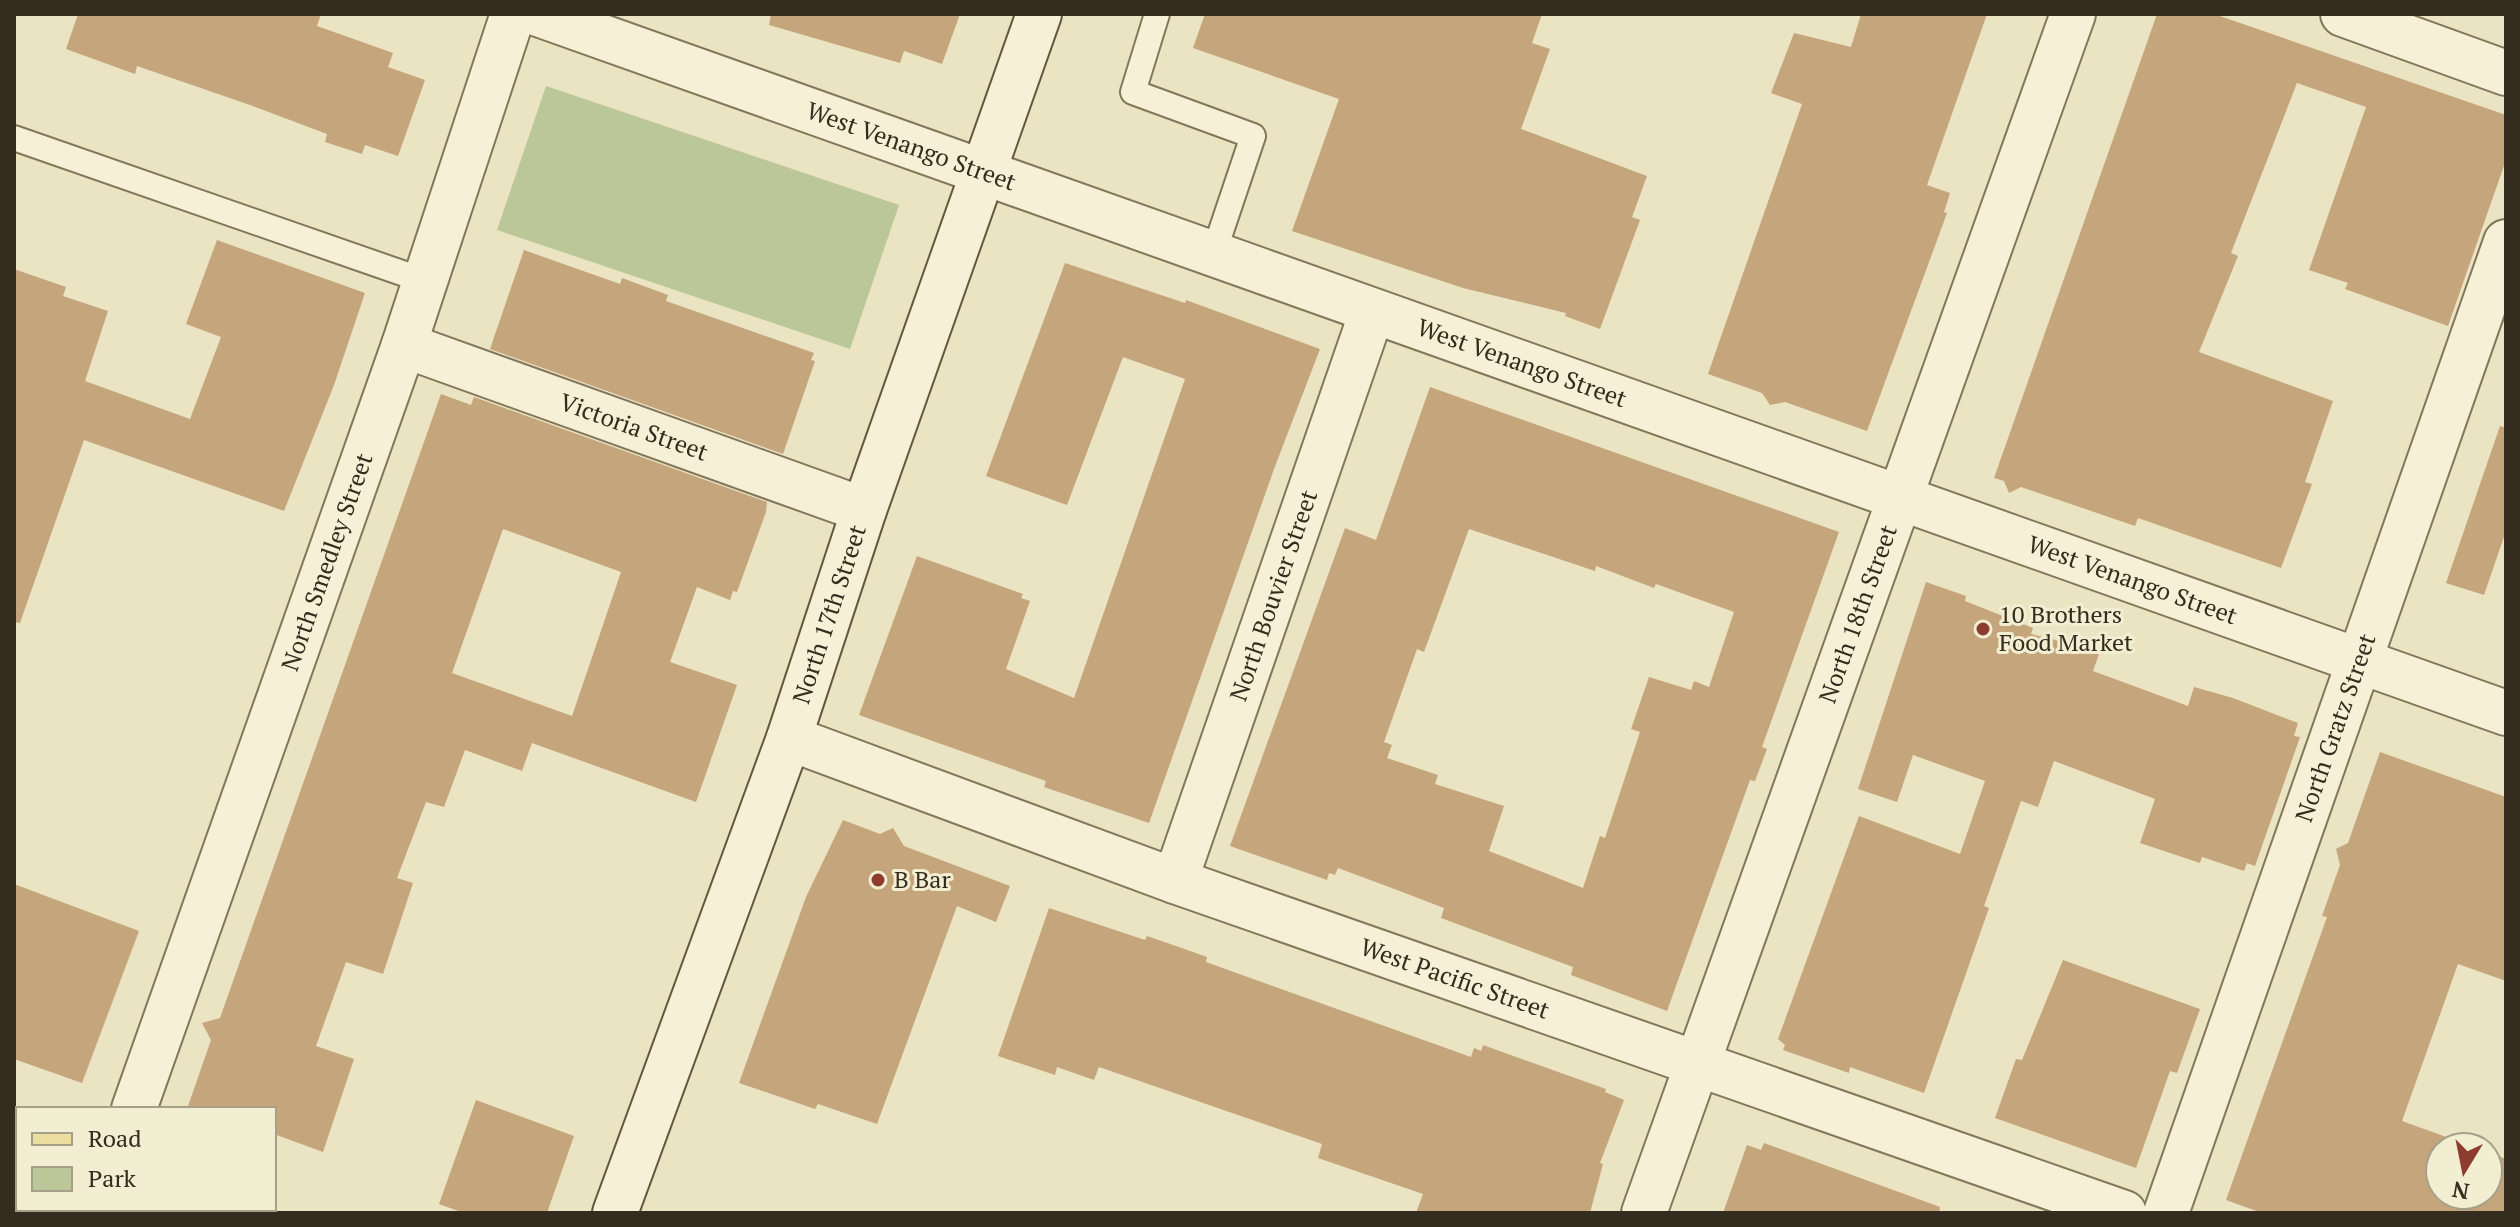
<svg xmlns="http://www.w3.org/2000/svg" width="2520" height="1227" font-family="'PT Serif',serif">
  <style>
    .green { fill: #bbc798 }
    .building { fill: #c5a57c; fill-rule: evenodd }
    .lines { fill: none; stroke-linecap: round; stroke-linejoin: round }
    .lane-casing { stroke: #83765b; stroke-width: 28 }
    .street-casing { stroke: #83765b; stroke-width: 48 }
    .secondary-casing { stroke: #65573f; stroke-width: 48 }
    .primary-casing { stroke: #51442f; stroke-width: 48 }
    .lane { stroke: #f6f1d6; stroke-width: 24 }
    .street { stroke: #f6f1d6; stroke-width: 44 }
    .secondary { stroke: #f6f1d6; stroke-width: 44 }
    .primary { stroke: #ebde9e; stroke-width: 44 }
    .poi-dot { fill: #8d3d30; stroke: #f2eed2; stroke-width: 3 }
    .labels { text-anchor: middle; stroke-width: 6; stroke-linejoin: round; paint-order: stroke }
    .street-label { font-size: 24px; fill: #342c1e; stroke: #f2eed2 }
    .poi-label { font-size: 24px; fill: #342c1e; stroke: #f2eed2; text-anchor: start }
  </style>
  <rect width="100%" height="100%" fill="#eae4c3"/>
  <!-- green -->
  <path class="green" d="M546,86L899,205L850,349L497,230Z"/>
  <!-- building -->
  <path class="building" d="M78,14H321L317,26L393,53L388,67L425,80L398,156L365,145L362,154L325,142L327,134L250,105L137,66L135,74L66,49Z
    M771,14H960L942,64L904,51L900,63L769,25Z
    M1205,14H1542L1532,43L1550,49L1521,129L1647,176L1632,217L1640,220L1600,329L1565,316L1566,313L1463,288L1292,231L1339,99L1193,48Z
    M1861,14H1987L1927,185L1950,193L1944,212L1947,213L1867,431L1785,402L1770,405L1762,393L1708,374L1802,104L1771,93L1794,33L1851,47Z
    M2157,14H2214L2506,115V160L2448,326L2345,289L2348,283L2309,270L2366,107L2297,83L2231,253L2238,256L2199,352L2333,401L2305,482L2312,484L2281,568L2138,518L2135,526L2021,487L2009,493L2004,481L1994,478Z
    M217,240L365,293L334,385L284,511L84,440L20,623L14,622V269L66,287L63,296L108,311L85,381L190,419L221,337L186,324Z
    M524,250L620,284L622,278L668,295L666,301L814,353L811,360L815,361L783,454L490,349Z
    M1065,263L1185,303L1186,300L1320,349L1274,469L1149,823L1044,787L1046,781L859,715L917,556L1023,594L1021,598L1030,601L1006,669L1074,698L1185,379L1123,357L1067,505L986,476Z
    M1430,387L1839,532L1762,747L1767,749L1755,781L1750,780L1667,1011L1571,975L1573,967L1441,918L1444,908L1397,890L1338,868L1335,875L1329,873L1327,880L1230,846L1345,528L1376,540ZM1469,529L1595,571L1596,566L1654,588L1656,584L1734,612L1709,687L1694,681L1691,690L1649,677L1631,729L1640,732L1605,838L1600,836L1583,888L1489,851L1504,806L1435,784L1438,775L1387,758L1392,745L1384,742L1417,649L1424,652Z
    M441,394L471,405L474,397L767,502L766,512L737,592L733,591L730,600L697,587L670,662L737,685L696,802L532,743L522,771L465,750L444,807L426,802L397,878L413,883L383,974L346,962L316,1046L354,1059L323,1152L274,1134V1109H187L211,1040L202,1023L220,1018ZM503,529L621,572L572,716L452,673Z
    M2500,426L2506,428V531L2484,595L2446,583Z
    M1926,582L1966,596L1965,601L2033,628L2031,634L2096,650L2099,654L2093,671L2188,706L2194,687L2233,698L2298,723L2294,736L2300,737L2255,866L2247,863L2244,871L2202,857L2200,863L2140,843L2155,799L2054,761L2038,807L2021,801L1984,906L1989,908L1924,1093L1850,1067L1849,1073L1783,1050L1785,1045L1778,1039L1859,816L1960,854L1985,781L1913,755L1897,802L1858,789Z
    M2380,752L2506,797V981L2458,964L2402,1121L2474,1147H2440V1195H2488V1152L2506,1159V1213H2262L2226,1200L2327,917L2322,916L2340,865L2336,849L2348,843Z
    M843,820L880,834L893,828L904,846L1010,886L996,922L957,906L877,1124L818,1104L815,1109L739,1083L806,897Z
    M14,884L139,931L82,1083L14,1059Z
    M1049,908L1145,940L1147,936L1176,946L1207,957L1206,962L1471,1057L1474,1048L1481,1051L1483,1045L1606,1089L1605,1092L1624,1100L1600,1163L1603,1164L1590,1213H1416L1423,1194L1318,1158L1322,1144L1099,1067L1094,1080L1057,1067L1055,1075L998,1056Z
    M2063,960L2200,1009L2177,1073L2170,1071L2136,1168L1995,1118L2016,1059L2022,1060Z
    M476,1100L574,1136L547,1213H464L439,1204Z
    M1764,1143L1940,1207L1939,1213H1723L1747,1145L1761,1150Z"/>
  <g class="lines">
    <defs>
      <path id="lane" d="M1157,14L1133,92L1253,136L1213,255
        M14,138L425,281"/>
      <g id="street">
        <path id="s1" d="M538,14L2506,713"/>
        <path d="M2343,14L2506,73"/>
        <path id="s2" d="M404,345L864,510"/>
        <path id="s3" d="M789,738L1175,881L2124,1213"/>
        <path id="s4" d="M1175,881L1372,312"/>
        <path id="s5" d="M134,1109L404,345L513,14"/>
        <path id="s6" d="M1644,1213L2073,14"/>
        <path id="s7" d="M2166,1213L2506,242"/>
      </g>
      <g id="secondary">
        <path id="s8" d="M615,1213L789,738L864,510L1039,14"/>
      </g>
      <path id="primary" d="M14,1187L18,1188
        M76,1209L88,1213"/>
    </defs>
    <!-- lane casing -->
    <use href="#lane" class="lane-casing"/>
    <!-- street casing -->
    <use href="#street" class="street-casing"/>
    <!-- secondary casing -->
    <use href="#secondary" class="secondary-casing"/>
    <!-- primary casing -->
    <use href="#primary" class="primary-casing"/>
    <!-- lane -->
    <use href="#lane" class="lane"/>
    <!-- street -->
    <use href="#street" class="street"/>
    <!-- secondary -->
    <use href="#secondary" class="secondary"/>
    <!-- primary -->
    <use href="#primary" class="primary"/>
  </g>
  <!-- markers -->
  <g class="poi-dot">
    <circle cx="1983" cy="629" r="8"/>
    <circle cx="878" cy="880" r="8"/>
  </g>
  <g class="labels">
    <!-- street labels -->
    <g class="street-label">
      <text dy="8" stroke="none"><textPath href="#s1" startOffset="396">West Venango Street</textPath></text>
      <text dy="8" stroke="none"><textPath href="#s1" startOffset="1044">West Venango Street</textPath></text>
      <text dy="8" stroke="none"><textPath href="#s2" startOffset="244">Victoria Street</textPath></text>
      <text dy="8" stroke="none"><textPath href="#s5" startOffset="580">North Smedley Street</textPath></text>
      <text dy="8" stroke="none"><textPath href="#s1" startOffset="1692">West Venango Street</textPath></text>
      <text dy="8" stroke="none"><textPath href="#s4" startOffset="302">North Bouvier Street</textPath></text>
      <text dy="8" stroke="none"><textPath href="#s8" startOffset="636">North 17th Street</textPath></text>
      <text dy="8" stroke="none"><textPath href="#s6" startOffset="636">North 18th Street</textPath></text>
      <text dy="8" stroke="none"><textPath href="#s7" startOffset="514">North Gratz Street</textPath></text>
      <text dy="8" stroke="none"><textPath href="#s3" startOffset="708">West Pacific Street</textPath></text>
    </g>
    <!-- poi labels -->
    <g class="poi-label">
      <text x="1999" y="623">10 Brothers<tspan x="1999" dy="28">Food Market</tspan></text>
      <text x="894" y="888">B Bar</text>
    </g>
  </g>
  <!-- border -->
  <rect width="2520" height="1227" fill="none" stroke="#342c1e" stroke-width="32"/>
  <!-- legend -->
  <rect x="16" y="1107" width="260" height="104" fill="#f2eed2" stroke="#a6a08a" stroke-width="2"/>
  <rect x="32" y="1133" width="40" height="12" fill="#ebde9e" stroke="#a6a08a" stroke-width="2"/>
  <text x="88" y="1147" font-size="24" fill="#342c1e">Road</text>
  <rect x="32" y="1167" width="40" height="24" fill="#bbc798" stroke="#a6a08a" stroke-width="2"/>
  <text x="88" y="1187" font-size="24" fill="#342c1e">Park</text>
  <!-- north arrow -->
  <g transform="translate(2464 1171) rotate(190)"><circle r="38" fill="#f2eed2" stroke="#a6a08a" stroke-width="2"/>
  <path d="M0-6L14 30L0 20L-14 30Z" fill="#8d3d30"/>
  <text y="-12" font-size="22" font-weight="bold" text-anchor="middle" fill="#342c1e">N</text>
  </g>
</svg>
